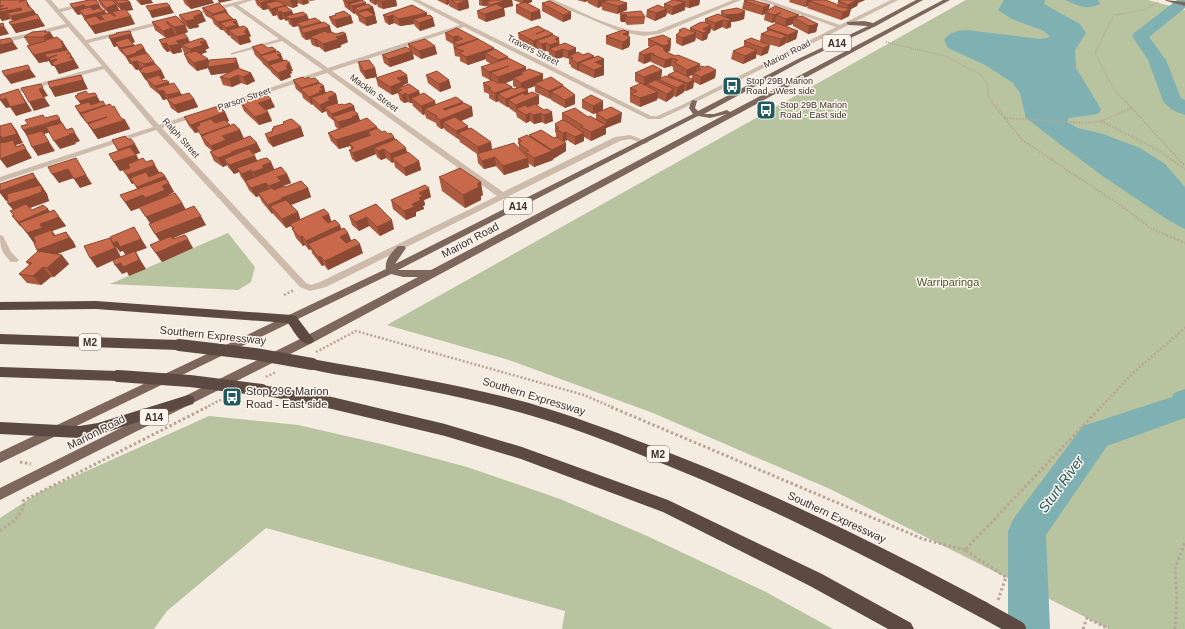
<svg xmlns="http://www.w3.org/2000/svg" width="1185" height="629" font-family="Arial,sans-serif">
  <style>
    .green { fill: #b8c4a0 }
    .water { fill: #7fb0b2 }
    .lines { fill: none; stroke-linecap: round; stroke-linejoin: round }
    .river { fill: #7fb0b2; fill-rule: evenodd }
    .path-far3 { stroke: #b9a596; stroke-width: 1.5; stroke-dasharray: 1 1; stroke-linecap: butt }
    .path-far2 { stroke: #b9a596; stroke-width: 2; stroke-dasharray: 1.5 1.5; stroke-linecap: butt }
    .path-far1 { stroke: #b9a596; stroke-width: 2.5; stroke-dasharray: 2 2; stroke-linecap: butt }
    .path { stroke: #b9a596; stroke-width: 3; stroke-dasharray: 2.5 2.5; stroke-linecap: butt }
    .minor { fill: #cdbbac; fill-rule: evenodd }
    .major { fill: #7d675c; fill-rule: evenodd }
    .highway { fill: #5c4a42; fill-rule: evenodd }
    .highway-bridge-far1 { stroke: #5c4a42; stroke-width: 12 }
    .highway-bridge { stroke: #5c4a42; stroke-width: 16 }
    .wall { fill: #ac5a40; fill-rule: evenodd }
    .shaded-wall { fill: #8c4a34 }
    .building { fill: #c8694b; stroke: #8c4a34 }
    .labels { text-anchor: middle; stroke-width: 3; stroke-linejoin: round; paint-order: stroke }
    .far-street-label { font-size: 9px; fill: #3b302b; stroke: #fbf5ee }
    .far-poi-label { font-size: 9px; fill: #3b302b; stroke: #fbf5ee; text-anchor: start }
    .shield { fill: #fbf5ee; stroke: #756b66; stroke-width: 1 }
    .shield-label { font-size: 10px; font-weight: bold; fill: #3b302b }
    .street-label { font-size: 11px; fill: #3b302b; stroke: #fbf5ee }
    .park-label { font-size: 11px; fill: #4a5a2e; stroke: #fbf5ee }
    .poi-label { font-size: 11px; fill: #3b302b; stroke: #fbf5ee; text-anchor: start }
    .near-water-label { font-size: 14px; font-style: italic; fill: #1f5a5e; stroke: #fbf5ee }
  </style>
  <rect width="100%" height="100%" fill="#f4ebe1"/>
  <!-- green -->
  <path class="green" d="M966,0H1148L1185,10V629H1109L830,489L653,413L509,360L387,325Z
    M228,233L255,267L251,282L238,290L110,284Z
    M209,416L298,425L381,444L467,467L560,499L645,535L764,591L833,629H562L565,611L266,528L167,611L154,629H0V518L40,492Z"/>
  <!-- water -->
  <path class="water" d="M1004,0H1045L1044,4L1080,24L1086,33L1075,50L1076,68L1101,109L1098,114L1069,118L1067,122L1078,128L1103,134L1140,148L1165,164L1185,187V229L1168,220L1104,177L1061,145L1026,118L1020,93L1013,83L985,65L948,48L944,40C950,32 956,31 966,30L1041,39L1050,37L1044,31L1012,19L998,10Z
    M1065,0H1098L1100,4C1085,11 1078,5 1065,0Z"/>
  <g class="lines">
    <!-- river -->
    <path class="river" d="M1177,0H1185V8L1149,37L1166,60L1181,98L1185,100V115C1177,113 1168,108 1163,101L1148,60L1132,36L1134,33Z
      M1185,389V418L1107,446L1046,535L1050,629H1008V531L1014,518L1083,426L1172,397L1174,393Z"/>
    <!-- path-far3 -->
    <path class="path-far3" d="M886,42L945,56L980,74L988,85V97L993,103
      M1127,103L1113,88L1095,53L1114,15L1144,10L1158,2"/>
    <!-- path-far2 -->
    <path class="path-far2" d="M992,102L1022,140L1126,209L1150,228L1169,236
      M1126,102L1185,166
      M1131,108L1101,121L1158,150L1185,169
      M1004,118L1086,123L1101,121"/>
    <!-- path-far1 -->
    <path class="path-far1" d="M1166,235L1185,243
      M284,295L294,290
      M316,352L356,331L584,395L614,408
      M266,377L276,372
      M205,408L222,399
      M1100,408L1133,373L1185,328V325"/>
    <!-- path -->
    <path class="path" d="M611,407L923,539L965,550
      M20,462L31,464
      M0,531L16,519L24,507L23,501L207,407
      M998,600L1006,577L965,550L1101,407
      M1083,629L1087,618L1109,629
      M1175,629L1177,599L1175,569L1185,542"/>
    <!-- minor -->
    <path class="minor" d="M45,0H51L59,9L96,0H106L61,12L86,40L244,0H253L238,5L328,68L460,25L412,0H419L651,116H657L682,105L836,27L759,0H767L840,25L891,0H898L686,107L660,119H648L464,27L332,71L503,192L615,137L630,135L649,142L645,144L630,139L620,141L326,287L310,291L300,287L156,130L0,182V177L153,127L104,69L0,98V94L102,66L68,27L0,44V40L66,24ZM233,6L279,39L231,53V55L282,41L323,70L159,125L88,43ZM327,73L497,196L320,282L311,285L306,283L162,128Z
      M546,0H554C583,12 624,36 656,31L733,0H741L659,34L644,36L621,32Z
      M0,235L3,236L11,252L19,260L17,262H11C2,253 0,248 0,235Z"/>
    <!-- major -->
    <path class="major" d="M916,0H923L876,26L802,61L704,114H714L727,110L730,112L943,0H950L312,343L0,500V488L304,337L418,277H403L391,274L0,463V452L386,269C384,260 392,252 398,246H404L406,248L395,264L693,114L689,108L692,100L697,101L695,108L698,111L798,59L868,26L849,25L847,24V22L864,21L873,23ZM726,114L431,270H398L698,116L710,118Z
      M1165,0L1185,2V6L1166,1Z"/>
    <!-- highway -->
    <path class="highway" d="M96,301L292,315L296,316L314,340L312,343C301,347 294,331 288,323L96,309L0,310V302Z
      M0,334L179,340L183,342L185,345L183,348L179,350L0,344Z
      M312,359C385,372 458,384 529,403C570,415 610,430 649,445C766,489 878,544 988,603L991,609L988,615L982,618L976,615C867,556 757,500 641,455C605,440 567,426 529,415C481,401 431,391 382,382C357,377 331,375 307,368L306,364L307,360Z
      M0,367L118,371L123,372L125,376L123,380L118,381L0,377Z
      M262,385L332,397L445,424L522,447L668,500L822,574L911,623L914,629H888L810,586L663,512L521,459L445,436L332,409L257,394L255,390L257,386Z
      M188,395L193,396L195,400L193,404L98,435L79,438L0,434V422L79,426L98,423Z"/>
    <!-- highway-bridge-far1 -->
    <path class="highway-bridge-far1" d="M179,345L255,354L312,364
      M118,376L190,381L262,390"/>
    <!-- highway-bridge -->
    <path class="highway-bridge" d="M982,609L1018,629"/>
  </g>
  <!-- wall -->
  <path class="wall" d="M0,0H26L31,8L34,11L36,14H37L45,26L16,33L9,22L12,21L10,19L2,21L0,18Z
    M89,0L105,11L106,14L108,13L101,6L98,0H127L130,2L133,10L126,11L135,24L95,34L89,26L81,14L78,15L75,12L70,4ZM117,6L121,10H119Z
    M136,0H151L153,3L141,5Z
    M183,0H212L214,3L191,9L185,4Z
    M255,0H316L310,1L308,0L309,3L303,5L298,3V4H297L298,6L293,8L286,6L287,7L292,11L293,15H307L309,20L321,22L332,32L348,42L341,45V47L325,52L319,47H317L312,45L310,39L306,40L302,37L298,26L293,27L289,24L288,20L286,21L284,19L280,20L278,18L277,15L273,16L268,9L263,10L257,5Z
    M343,0L367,4L373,7L375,14H374L375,15L377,23L367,26L359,21L358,16L356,15V13L354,14L350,11V10H349L345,7Z
    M369,0H396L397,6L383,9L378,7L377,4L375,5L370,2Z
    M437,0H468L469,8L459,11L449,6V4L447,5Z
    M479,0H512L513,6L504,8L505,16L486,22L478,18L477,11L487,8V6H483L479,5Z
    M513,0H532V2L527,3L541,18L531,21L516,13V5L521,3Z
    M577,0H607V1L627,10L617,14L602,10V6L598,8L588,3V1L584,2Z
    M673,0H700L699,5L689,8L685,7V10L672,15L667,13L666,16L655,21L646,17L647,10L664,8V4Z
    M747,0L769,10L798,17L818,24L816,32L808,34L793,26V24L785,26L798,31L796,39L787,43H786L785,44L779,47L764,43L768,53L761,56L756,54V58L743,64L731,59L733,51L744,46V41H760L761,34L767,32V28L776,24L775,23V22L772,23L764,20L765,14L762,15L742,9L744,1Z
    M790,0H826L836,4V5H837L838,1L841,0H865L858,3L857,6L851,9L849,16L841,20L807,8L808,6L805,7L789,2Z
    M542,3L571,19L563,22L542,11Z
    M412,5L427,13V16L435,26L420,31L415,26L414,24L400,26L394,23L389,25L385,22L383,15Z
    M202,8L226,10L229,15L240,27L251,36L249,37L251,42L240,45L231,38L230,35L229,36L223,30H221L214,24L212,19L206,16Z
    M721,11H745L744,19L738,21L731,22V27L726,29L722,27L714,31L711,29L710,33L708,34L707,39L702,41L696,38L695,41L682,46L676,43V35L679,33V30H690V28L705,23V19L721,15Z
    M620,13L645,17L644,24L627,25L625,22H621L620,20Z
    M335,14L351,16L353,23L337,28L332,24L329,17L335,15Z
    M179,15L206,21L198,24L199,27L189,29L185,25L188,32L184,34L188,38L190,42L206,41L209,48L205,50L207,52L201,54L208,59L209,62L239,66V69L251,73L255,81L247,85L241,83L232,87L223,85L220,77L229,73L211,75L208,68L197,71L188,63L184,54H187L184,53L182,48H181L182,52L173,54L170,51L167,52L163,48L159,40L166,38L155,30L152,22H182Z
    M46,31L47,32H50L54,38L67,50L73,58L79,68L59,74L54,65L52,66L49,61L39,63L32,54L27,46L31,45H29L24,37Z
    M629,32L628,37L630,45L629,46V47L622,50L606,44V36Z
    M445,33L478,40L494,48V50L508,57V58L526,67V70L543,74V80L563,85V86L575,95V104L565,108L551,100V98L550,99L535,92V86L526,89L528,93L539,104L536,105L553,121L545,124L542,122L534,124L530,121L526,123L517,117L516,113L509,108V107H507L499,102V101L496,102L489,98V94L484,92L483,83L491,81V80H490L482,76L481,67L491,64L486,61V59L468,65L460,61V57L455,56L453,44L446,40ZM513,80V86L517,88L514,89L505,83Z
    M518,33L553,34V35L559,38V45L576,48V53L583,55L594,56V57L604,59V75L594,78L579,71V70L578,71L571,67V65L569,64V59L563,57L555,60L549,57V52L546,51L543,52L537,49V48L534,49L519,41Z
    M110,39L135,42L132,43L134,46L144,48L147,54L161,70L165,78L162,79L163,81L170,84L182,95L194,99L198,107L178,113L171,108L167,99L163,100L160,95L150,87L147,81L144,78L139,70L141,69L136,70L131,64H130L125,56L119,50L117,46L114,47Z
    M648,39L671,43L670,51L667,52L700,66L716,70L715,78L700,85L694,82L693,88L686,91H684V92L676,97L674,96L673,97L666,102L658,98L657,100L640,107L630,102V88L640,84L635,81V73L662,70L661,78L668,76V75L675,72L673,70V67L671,66L664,68L651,62V61L644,64L638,61L639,53L650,47L648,46ZM692,75V79L688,77L689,76Z
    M408,44L435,46L437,54L421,59L413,54L414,59L390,67L384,63L382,55L409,49Z
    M252,47L268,48L276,51L293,71H291L292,73L290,74L291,77L281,81L272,73L270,70L263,64L262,62L255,55Z
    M358,62L375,68L377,77L366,79L360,71Z
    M407,75L408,83L403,85V86L419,91L420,95L436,105L463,102V103L473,116L461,121L469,129L491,142L492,150L519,148L518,139L530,137L529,135L554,138L556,137V133L555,132V124L562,120V113L588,117L596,119V113L621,122L606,128V134L591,141L584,137V141L575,145L567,140L564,141L566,143V151L553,159V160L534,167L528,163L529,167L504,175L496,166L484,169L478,163L477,154L460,142L459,139H458L445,130L444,128L441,129L437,126L436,123L426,118L425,114L423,115L413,106L412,103H410L408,102L404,103L400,100L398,93L392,95L378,86L376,78Z
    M426,75L449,80L451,88L440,92L428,83Z
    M305,79L319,82L326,93L336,94L338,103H337L339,105L354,106L355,112L360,121L377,127V128L382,132L388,134L394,137L395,140L407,152L419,161L421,170L406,176L395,167L394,162L392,163L386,158L381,160L377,157L376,154L356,162L352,159L349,150L351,149L350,146L339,149L331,141L328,133L338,129L335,126L334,121L328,116L326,111L322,113L314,106L313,104L312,105L303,98L302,94L296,89L293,80Z
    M88,94L101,102L121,118L125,120L130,129L98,139L86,121H85L80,115L75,106L81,105L75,96Z
    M582,100L603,101V110L593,114L582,108Z
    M240,102L275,107L266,110L268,112L272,121L259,125L244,111Z
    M225,112L229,121L227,122L230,126L240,130L244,139L228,145L261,151L254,154L255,156L257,161L271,162L274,170L287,174L291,183L283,186V187H285L308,188L311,197L291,205L298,212L300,219L332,221L342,229L348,233L351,241L363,253L328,270L324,265L322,266L312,253L311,249L309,250L305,245L303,246L296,238L291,226L286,228L274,215L273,213L272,214L262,202L259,196L256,197L249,190L245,182L241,177L239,172L234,174L228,167L227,165L223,167L214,161L210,152L212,151L205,145L199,132L195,133L189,126L184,117Z
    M283,122L304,136L273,147L268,142L265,134L272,131V129H273V127L283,124Z
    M128,139L140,153L136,154L139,160L146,162L165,176L174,192L168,195L169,196L182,203L186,210L206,225L172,238L173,239L193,248L162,262L150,245L160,241L150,223L140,208L131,211L120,195L137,189L134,183L132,184L123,170L130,168L120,171L109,154L118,151L112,140Z
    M439,177L483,195L481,196V200L465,208L442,191Z
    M39,182L47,194L49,201L30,208L32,210L50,212L54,210L66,226L52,231L56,236L73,241L76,247L57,254L69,264L54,277H51L41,285L27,283L19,274L29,265L26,262L38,252L34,243L24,229L19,225L12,216L13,215L10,211L13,210L8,200L6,201Z
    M431,197L424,200L425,205L423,206L424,209L416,212V216L406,220L393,209L391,200Z
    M376,204L394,229L380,236L369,226L359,231L352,225L349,216Z"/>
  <!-- shaded-wall -->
  <path class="shaded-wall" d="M21,0H26L30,7L32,11H34L39,19L16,24L11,16L7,13L10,19L2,21L0,18V6L3,5L5,8Z
    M139,0H151L153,3L141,5Z
    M193,0H212L214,3L191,9L187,1Z
    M218,0H233L219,3Z
    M271,0H275L278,6L266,3L268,9L263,10L260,3Z
    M290,0H297L298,4H297L298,6L293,8Z
    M302,0H308L309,3L303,5Z
    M357,0H362L366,3L367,8L373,7L375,14L364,17L360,15L359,11L354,8L356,13L354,14L352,6L349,4L350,10H349L347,2Z
    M374,0H377V4L375,5Z
    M390,0H396L397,6L383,9L381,2Z
    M446,0H449V4L447,5Z
    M468,0L469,8L459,11L457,4Z
    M482,0H489L490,4L486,3L487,6H483Z
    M506,0H512L513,6L504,8L505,16L486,22L485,14L491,12V5Z
    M523,0H532V2L523,5Z
    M584,0H588V1L584,2Z
    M598,0H607V3L602,2V6L598,8Z
    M692,0H700L699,5L689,8V1Z
    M807,0H812L809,1L808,6L805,7Z
    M856,0H865L858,3L857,6L851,9L849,16L841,20L843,12L846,11L848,5Z
    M130,2L133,10L122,11L118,4Z
    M685,2V10L672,15L673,7Z
    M627,3V10L617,14L618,6Z
    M99,4L103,11L90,14L86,7Z
    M116,4L120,12H112L113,14L110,15L106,8Z
    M84,5L88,13L79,10L81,14L78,15L73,8Z
    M286,5L288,12L292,11L295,19L307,15L310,22L297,23L298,26L293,27L290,19L286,16L288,20L286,21L283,13L281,11L284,19L280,20L278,12L275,10L277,15L273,16L271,9Z
    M770,5L768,12H765V14L762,15L763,7Z
    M170,6L174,13L152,18L149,11Z
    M667,9L666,16L655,21L656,13Z
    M226,10L229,17L216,20L213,14Z
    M540,10L541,18L531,21V13Z
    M105,11L109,19L100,15L103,20L89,24L85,16Z
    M745,11L744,19L738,21L731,22V27L726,29L728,21L725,20L726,15Z
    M571,12V19L563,22V15Z
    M202,13L206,21L198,24L199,27L189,29L186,21L193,17Z
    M427,13L428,20L433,18L435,26L420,31L419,23L413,19L414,24L400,26L398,19Z
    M781,13L776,15L775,22L772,23L774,15Z
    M626,14L625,22H621V15Z
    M375,15L377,23L367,26L365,18Z
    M393,15L394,23L389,25L387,17Z
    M799,15L797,20L794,18L793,24L785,27L786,19Z
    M131,16L135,24L95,34L91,26Z
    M351,16L353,23L337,28L335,20Z
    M40,19L45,26L16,33L11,25Z
    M233,19L234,22L237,21L240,29L228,30L230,35L229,36L226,28L220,23L223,30H221L218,22Z
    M723,20L722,27L714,31L715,23Z
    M166,22H168L171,29L172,28L176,36L167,39L163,31Z
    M321,22L322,28L330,26L332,34L310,37V39L306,40L302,27Z
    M818,24L816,32L808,34L809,26Z
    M185,25L188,32L177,35L174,27Z
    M711,25L710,33L708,34L707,39L702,41L703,33V29Z
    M4,26L9,34L0,36V27Z
    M248,29L251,36L249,37L251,42L240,45L237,37L244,32L245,30Z
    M545,30V37L553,34V42L546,43V51L543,52L542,44L536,41L537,48L534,49L533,41L536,34Z
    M46,31L48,34L50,32L55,40L48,45L43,37L44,32Z
    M130,31L135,42L118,46L115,42L117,46L114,47L110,39Z
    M798,31L796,39L787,43L788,35Z
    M629,32L628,38L630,37V45L629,46V47L622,50L623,34Z
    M696,33L695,41L682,46L683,38Z
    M346,34L348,42L341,45V47L325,52L323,44L336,37Z
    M458,36L459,43L454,42L453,37Z
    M787,36L785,44L779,47L781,39Z
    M188,38L191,46L181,45L182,48H181L182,52L173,54L169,46L176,41Z
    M559,38L560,49H550V45L555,39Z
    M314,39H316L319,47H317Z
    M478,39L479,46L459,49L458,45Z
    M671,39L670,51L665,53L663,49L664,46L667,41Z
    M206,41L209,48L205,50L207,52L194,57L190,49L200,42Z
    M13,42L18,49L0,54V45Z
    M61,42H63L79,68L59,74L54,65L52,66L49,61L39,63L34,55L62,46Z
    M166,43L170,51L167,52L163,44Z
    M134,45L137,51L144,48L148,56L137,61L141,69L136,70L132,62L128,58L131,64H130L126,56L121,49L125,56L120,48Z
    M770,45L768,53L761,56L763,48Z
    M435,46L437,54L421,59L419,51Z
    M494,48L495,56L485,53L486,59L468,65L466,57Z
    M576,48V56H569L568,59V51Z
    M563,49V57L555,60V52Z
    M276,50L278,55L281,54L284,62L269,66L268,62L261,57V55Z
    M757,50L756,58L743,64L745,56Z
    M412,51L414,59L390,67L388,59Z
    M651,53V61L644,64V55Z
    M594,56V64L579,63V70L578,71L577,63Z
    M508,57V65L499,68L498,60Z
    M236,58L239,66L238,71L211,75L208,68L197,71L194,63L208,59L211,66Z
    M672,58L671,66L664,68L665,60Z
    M604,59V75L594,78L595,62Z
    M154,62L158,70L148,73L144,64Z
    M290,63L293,71H291L292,73L290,74L291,77L281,81L278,73L286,66L287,64Z
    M700,64V68L697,67L696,73H693L692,75L686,78L687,70Z
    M509,66L526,67V75L520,73V78H513V80L499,86L498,77L490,73L491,80H490L489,72Z
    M375,68L377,77L366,79L364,71Z
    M30,69L36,77L11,84L5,76Z
    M161,70L165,78L151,83L146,74Z
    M662,70L661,79L644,86V77Z
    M716,70L715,78L700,85L701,77Z
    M142,73H145L149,81L146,79L147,82Z
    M251,73L255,81L247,85L243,77Z
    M543,74V83L534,84L535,86L521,91V83Z
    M81,75L88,89L55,97L50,88Z
    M238,75L241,83L232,87L229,79Z
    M407,75L408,83L403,85L404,91L398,88L399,92H398V93L392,95L390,87L397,78Z
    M449,80L451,88L440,92L439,84Z
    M694,80L693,88L686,91L687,83Z
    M169,82L173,91L163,90L167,99L163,100L155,86Z
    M319,82L321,87L324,86L326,95L311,98L313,104L312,105L309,97L303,92L301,88Z
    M685,83L684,92L676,97L677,88Z
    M563,85L564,93L551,92V98L550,99L549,91Z
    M512,87L513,96L498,94L499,101L496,102L495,93Z
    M43,88L48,96L44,97L50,106L34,111L29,102L39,89Z
    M18,89L32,111L16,116L10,107Z
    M674,89L673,97L666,102L667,94Z
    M528,90L529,98L508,100L509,107H507L506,99Z
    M419,91L421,100L411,98L412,103H410L408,95Z
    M180,92L185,100L170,102L167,95Z
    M658,92L657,100L640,107V98Z
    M406,93L408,102L404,103L402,95Z
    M336,94L338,103L332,106L325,107L326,111L322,113L320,105L328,98Z
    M539,95V104L520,112L516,109V105Z
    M575,95V104L565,108V100Z
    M97,96L102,105L84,110L79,101Z
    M6,98L12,107L6,108L0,100Z
    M194,99L198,107L178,113L174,105Z
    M271,99L275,107L262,112L258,103Z
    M435,101L437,110L424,109L425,114L423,115L421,106Z
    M603,101V110L593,114V106Z
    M463,102L464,110L445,118L443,109Z
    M105,105L110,113L85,121L80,113Z
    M354,106L356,115L334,118L332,114Z
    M472,107L473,116L449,126L443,122L444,128L441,129L440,120Z
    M225,112L229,121L203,131L199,123L202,131L196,127L199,132L195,133L191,125Z
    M268,112L272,121L259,125L255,117Z
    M552,112L553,121L545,124L544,115Z
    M530,113V121L526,123V115Z
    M541,113L542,122L534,124L533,115Z
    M622,113L621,122L606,128V134L591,141V132L606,125V120Z
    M358,114L361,123L341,131L338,122Z
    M57,115L76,144L60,149L54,141L65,128L44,134L55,151L38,156L32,147L29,139L23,130L48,123Z
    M107,117L125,120L130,129L98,139L87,123Z
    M11,123L17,131L23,143L16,145L19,149L23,144L32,158L7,168L0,159V137Z
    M230,125L233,132L240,130L244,139L228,145L230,149L215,154L211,146L202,137L201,135Z
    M468,126L469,134L458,133L459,139H458L456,131Z
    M301,127L304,136L273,147L269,138Z
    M377,127L379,135L368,132L370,139L349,143L350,146L339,149L336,140Z
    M566,132L567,140L563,142V133Z
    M75,133L80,141L75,143L69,134Z
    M584,133V141L575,145V137Z
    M394,137L397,146L384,149L386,158L381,160L378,151L374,148L376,154L356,162L353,153Z
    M491,142L492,151L479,156L478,147Z
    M257,143L261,151L235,161L224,159L227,165L223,167L218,158L231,152Z
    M566,143V151L553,159L552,150Z
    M135,144L140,153L123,159L118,150Z
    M406,148L408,156L392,158L394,162L392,163L390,154Z
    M552,151L553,160L534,167V158Z
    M136,155L141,164L120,171L114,162Z
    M255,156L259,165L237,168L239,172L234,174L229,165Z
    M495,157L496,166L484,169L482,161Z
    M76,158L81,167L92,184L80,188L74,179Z
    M528,158L529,167L504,175L503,166Z
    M419,161L421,170L406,176L404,168Z
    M271,162L275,171L257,181L253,172L262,166Z
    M155,165L160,174L134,183L130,178L134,183L132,184L127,175Z
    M68,169L74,178L59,183L52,174Z
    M251,170L255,179L246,183L242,174Z
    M33,173L47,194L49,201L16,213L8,204L41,187L6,201L0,193V191Z
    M287,174L291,183L283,186L285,190L273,195L269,186L277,177Z
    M165,176L174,192L168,195L170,199L150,207L143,195L148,204L131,211L125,202L142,195L137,187Z
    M481,182L483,195L481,196V200L465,208L463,195L478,186V183Z
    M266,183L270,192L258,193L259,196L256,197L251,188Z
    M308,188L311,197L286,207L270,206L273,213L272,214L268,205L281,198Z
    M429,188L431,197L424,200L425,205L423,206L424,209L416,212V216L406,220L404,211L419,193Z
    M182,203L187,212L152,226L146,217Z
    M48,209L55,218L54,210L66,226L52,231L58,239L66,232L73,241L76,247L44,259L37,250L49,237L34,243L19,222Z
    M298,212L301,221L290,224L291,226L286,228L282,219Z
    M329,214L332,223L326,226L322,217Z
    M201,216L206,225L161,243L155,234Z
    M367,217L369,226L359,231L356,222Z
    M392,220L394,229L380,236L377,227Z
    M340,225L343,234L308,244L311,249L309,250L306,241Z
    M134,227L147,248L136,252L141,261L146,269L129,276L127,272L122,274L115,265L126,256L123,251L120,252L113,243Z
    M348,233L352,242L343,246L340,237Z
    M302,236L305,245L303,246L300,237Z
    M110,238L116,247L121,257L97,268L90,258Z
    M188,239L193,248L162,262L156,253Z
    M360,244L363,253L328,270L325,261Z
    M62,255L69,264L54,277L47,268Z
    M320,256L324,265L322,266L318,257Z
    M43,267L51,277L41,285L33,276Z"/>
  <!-- building -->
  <path class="building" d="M0,0H24L19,2L26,0L28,6L34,11L11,16L7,13L22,10L21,8L0,12V10L8,8L0,9V7L3,6V5L0,6Z
    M89,0H96L99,4L86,7L84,5L73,8L70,4Z
    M99,0H112L116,4L106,8Z
    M115,0H127L130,2L118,4Z
    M186,0H193L187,1Z
    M257,0H271L260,3Z
    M343,0H357L347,2Z
    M362,0L366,3L352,6L349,4Z
    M378,0H390L381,2Z
    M451,0H468L457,4Z
    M492,0H506L491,5L486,3Z
    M609,0H617L627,3L618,6L602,2Z
    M673,0H675L685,2L673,7L664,4Z
    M747,0H752L770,5L763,7L744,1Z
    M812,0H826L836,4H835L838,6H837L851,9L843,12L809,1Z
    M841,0H857L848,5L838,1Z
    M278,1L286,5L271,9L266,3Z
    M550,1L571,12L563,15L542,3Z
    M525,2L540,10L531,13L516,5Z
    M167,3L170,6L149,11L146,6Z
    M219,3L226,10L213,14L202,8Z
    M368,4L373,7L359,11L354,8Z
    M496,4L504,8L485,14L477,11Z
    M412,5L427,13L398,19L393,15L387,17L383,15Z
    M658,5L667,9L656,13L647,10Z
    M285,6L292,11L283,13L281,11L278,12L275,10H278L277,8Z
    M775,6L799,15L786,19L776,15L781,13L774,15L765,12Z
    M90,7L93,10L99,8L105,11L85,16L79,10Z
    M737,8L745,11L739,14L726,15L721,11Z
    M125,9L131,16L91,26L84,19L96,16L100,20L104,19L100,15L110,13L114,16H116L112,12Z
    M199,10L202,13L193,17L195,19L186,21L179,15Z
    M367,10L375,15L365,18L357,13Z
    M344,11L351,16L335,20L329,17L336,15L335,14Z
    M641,11L645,17H627L626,14L621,15L620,13Z
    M225,12L233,19L218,22L211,16Z
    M303,12L307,15L304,16H305L290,19L286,16Z
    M37,14L40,19L11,25L9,22Z
    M718,14L732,20L728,21L723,20L715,23L705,19Z
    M430,15L433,18L419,23L413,19Z
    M176,16L185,25L174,27L168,22H166L172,28L163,31L152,22Z
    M802,16L818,24L809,26L794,18Z
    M315,18L321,22L302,27L297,23Z
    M235,19L237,21L233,22L237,25L226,28L220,23Z
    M324,22L330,26L304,33L300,29Z
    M704,22L711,25L703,29L708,31L703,33L690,28L699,23Z
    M3,23L4,26L0,27V24Z
    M777,23L798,31L788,35L767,28Z
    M244,26L248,29L245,30L247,31L244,32L248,34L237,37L228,30Z
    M538,26L545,30L536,34L546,30L553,34L533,41L518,33Z
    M457,28L478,39L458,45L453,42L463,39L458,36L453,37L445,33Z
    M684,28L696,33L683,38L676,35L681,31L679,30Z
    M623,30L629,32L623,34L630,37L627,39H629L623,42L606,36Z
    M770,30L787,36L781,39L761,34Z
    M46,31L44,32H50L43,37H24L32,32Z
    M130,31L131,34L110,39L109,36L117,34L116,33Z
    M325,31L328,33L331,32L336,34L343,32L346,34L336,37L339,39L323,44L316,39H314L310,37Z
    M184,33L188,38L176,41L179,44L169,46L166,43L163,44L159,40Z
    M553,35L559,38L555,39L559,42L550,45L546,43L542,44L536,41Z
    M663,35L671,39L667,41L671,43L664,46L648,39Z
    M57,37L63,42H61L64,46H62L63,48L34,55L27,46L46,41V40Z
    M10,38L13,42L0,45V40Z
    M128,38L134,45L120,48L115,42Z
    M202,38L206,41L200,42L203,45L190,49L181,45Z
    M751,38L770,45L763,48L744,41Z
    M425,39L435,46L419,51L408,44Z
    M478,39L494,48L466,57L459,53L464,51L454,48Z
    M565,43L576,48L568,51L563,49L555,52L549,49Z
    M141,44L144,48L136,52L137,53L126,56L121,49Z
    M262,44L268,48L272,47L276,50L261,55L252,47Z
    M656,44L665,48L663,49L666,52L675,56L678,55L700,64L687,70L674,62L678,60L672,58L665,60L652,54H654L651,53L644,55L639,53Z
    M745,46L757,50L745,56L733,51Z
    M406,47L412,51L388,59L382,55Z
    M495,49L508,57L498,60L485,53Z
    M67,50L69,52L67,54L70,53L71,56L70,57V58H73L74,60L54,66L52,62L57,60L56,59L51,61L49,58L57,55L47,58L45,54Z
    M196,51L208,59L194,63L184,54Z
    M278,51L281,54L277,55L281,58L268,62L260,56Z
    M578,52L583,55L588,53L594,56L577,63L571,59L573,58L569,56Z
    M147,53L154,62L144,64L137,61L132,62L128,58Z
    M598,56L604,59L595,62L604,66L594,70L579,63Z
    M236,58L235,63L208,67L209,60Z
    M508,58L526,67L498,77L490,73L509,66L489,72L481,67Z
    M286,60L290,63L287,64L289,65L286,66L288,69L278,73L269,65Z
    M369,60L375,68L364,71L358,62Z
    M155,64L161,70L146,74L145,73H142L139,70L142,69L140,68Z
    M28,65L30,69L5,76L2,71Z
    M653,65L662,70L644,77L635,73Z
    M700,66L705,67L708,66L716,70L701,77L693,73L701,69L697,67Z
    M238,68L251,73L243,77L238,75L229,79L220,77Z
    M529,69L543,74L521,83L513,78L523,74L520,73Z
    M400,70L407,75L397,78L402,82L390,87L376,78Z
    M437,71L449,80L439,84L426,75Z
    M676,71L694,80L687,83L668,75Z
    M81,75L83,80L50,88L48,82Z
    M159,75L163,81L166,80L169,82L155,86L146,79Z
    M666,76L685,83L677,88L658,79Z
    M303,77L305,79L308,77L311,79L315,78L319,82L301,88L293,80Z
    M551,77L563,85L549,91L534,84Z
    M493,80L497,83H505L512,87L495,93L488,89L491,88L483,83Z
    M655,80L674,89L667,94L647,84Z
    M174,83L180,92L167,95L163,90L159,91L156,88Z
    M320,83L324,86L320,87L323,90L319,91L321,92L309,97L300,89Z
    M641,83L658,92L640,98L631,94L637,91L630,88Z
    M41,84L43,88L39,89L44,98L29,102L21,88Z
    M409,84L419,91L408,95L406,93L402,95L398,92L402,90L398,88Z
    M563,86L575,95L565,100L551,92Z
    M521,87L528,90L506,99L498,94L512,88L514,89Z
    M18,89L26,103L10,107L6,98L0,100V95Z
    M86,91L88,94L95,93L97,96L79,101L75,96L78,95L77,94Z
    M331,91L336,94L328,98L330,100L320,105L311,98Z
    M532,92L539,95L516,105L508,100L523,93L525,95Z
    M189,93L194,99L174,105L167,99Z
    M424,93L435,101L421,106L411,98Z
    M267,95L271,99L258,103L268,112L255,117L240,102Z
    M591,95L603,101L593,106L582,100Z
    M456,97L463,102L443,109L445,110L464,103L472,107L440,120L435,117L437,116L424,109Z
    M103,101L105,105L80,113L75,106L89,102L91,105Z
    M337,103L339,105L342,104L344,105L350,103L354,106L332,114L325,107Z
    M110,104L112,107L114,106L121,118L125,120L93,130L88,124L107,117L87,123L81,114Z
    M535,104L544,110L547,109L552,112L544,115L541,113L533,115L530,113L526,115L516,109L525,105L528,107Z
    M219,106L225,112L191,125L184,117Z
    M611,107L622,113L606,120L596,113Z
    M575,108L588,117L590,116L606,125L591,132L581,127L583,126L562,113Z
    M353,110L358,114L352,117L353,118L338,122L332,117Z
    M43,115L45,118L57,115L60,119L23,130L21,126L28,124L25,120Z
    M455,117L468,126L456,131L443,122Z
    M367,118L377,127L336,140L328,133Z
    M211,119L215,123L225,120L230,125L201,135L196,127L200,125L199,123Z
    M291,119L293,120L301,127L269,138L265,134L273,131L272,129L274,128L273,127L284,124L283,122Z
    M562,120L566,121L584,133L575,137L566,132L563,133L556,129L559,128L555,124Z
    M11,123L17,134L2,138L1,136L0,137V126Z
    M62,123L66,130L72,128L75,133L69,134L70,135L54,141L46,127Z
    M234,124L240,130L222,136L226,140L211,146L201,136Z
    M377,128L382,132L385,131L388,134L391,133L394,137L353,153L349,150L354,148L349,143L371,135L368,132Z
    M471,128L491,142L478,147L458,133Z
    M541,130L554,138L557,137L566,143L552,150L529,135Z
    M42,131L49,142L32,147L27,135Z
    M527,135L552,151L534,158L525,152L529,151L518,143L522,141L518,139Z
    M125,136L128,139H131L135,144L118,150L112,140Z
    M250,136L257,143L231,152L232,153L218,158L210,152Z
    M396,139L406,148L390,154L384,149L378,151L374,148Z
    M13,140L16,147L23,144L26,149L0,159V143L3,142V143Z
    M514,143L528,158L503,166L495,157L482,161L477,154Z
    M130,147L136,155L114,162L109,154Z
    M249,149L255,156L229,165L224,159Z
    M408,152L419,161L404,168L392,158Z
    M76,158L86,175L74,179L68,169L52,174L48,167Z
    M143,158L146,162L152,160L155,165L127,175L123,170L130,168L128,164Z
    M267,158L271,162L262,166L264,168L253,172L251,170L242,174L237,168L262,159Z
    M281,167L287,174L277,177L281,181L269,186L266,183L251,188L245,181Z
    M460,168L481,182L478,183V186L479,187L463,195L439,177Z
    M146,172L149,177L161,172L165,176L137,187L130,178Z
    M33,173L35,178L0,191V184Z
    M166,179L169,183L162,186L165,190L145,198L143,195L125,202L120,195Z
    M301,181L308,188L281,198L282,199L268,205L258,193L272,188L274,190L284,186L285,187Z
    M41,185L42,192L8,204L7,194Z
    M425,185L429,188L419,193L423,196L419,198L421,200L412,204L414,207L404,211L391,200Z
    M175,193L182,203L146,217L139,207Z
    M286,200L298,212L282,219L270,206Z
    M26,204L32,210L43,205L48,209L19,222L12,216L14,215L10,211Z
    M376,204L392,220L377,227L367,217L356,222L349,216Z
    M194,206L201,216L155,234L149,224Z
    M324,209L329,214L322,217L328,223L335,220L340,225L306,241L302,236L300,237L292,229L294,228L290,224Z
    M54,210L59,217L40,224L42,228L27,233L19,223Z
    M134,227L141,239L120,247L117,241L113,243L110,237Z
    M344,228L348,233L340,237L346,243L355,239L360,244L325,261L320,256L318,257L308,244Z
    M51,230L54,236L66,232L69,238L37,250L34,243L36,242L33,237Z
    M185,235L188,239L156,253L150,245L171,236L173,239Z
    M110,238L115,248L90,258L84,246Z
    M38,251L62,255L47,268L43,267L33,276L19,274L32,263L26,262Z
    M135,251L139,260L123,267L121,263L115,265L113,260Z"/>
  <!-- icons -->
  <defs>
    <symbol id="bus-square" viewBox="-11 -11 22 22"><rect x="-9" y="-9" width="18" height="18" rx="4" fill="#1f5a5e" stroke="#fbf5ee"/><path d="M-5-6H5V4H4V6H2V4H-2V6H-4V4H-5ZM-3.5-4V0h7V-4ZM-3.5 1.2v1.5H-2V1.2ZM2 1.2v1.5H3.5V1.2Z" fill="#fff"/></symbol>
  </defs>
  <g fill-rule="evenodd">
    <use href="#bus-square" x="721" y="75" width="22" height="22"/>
    <use href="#bus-square" x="755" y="99" width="22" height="22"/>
    <use href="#bus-square" x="221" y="386" width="22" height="22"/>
  </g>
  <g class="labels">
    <!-- far-street labels -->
    <g class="far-street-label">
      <text transform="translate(533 50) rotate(27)" y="3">Travers Street</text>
      <text transform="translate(787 54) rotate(-27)" y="3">Marion Road</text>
      <text transform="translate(374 93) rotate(36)" y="3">Macklin Street</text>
      <text transform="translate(244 99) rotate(-19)" y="3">Parson Street</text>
      <text transform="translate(181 138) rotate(48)" y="3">Ralph Street</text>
    </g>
    <!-- far-poi labels -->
    <g class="far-poi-label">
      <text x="746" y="84">Stop 29B Marion<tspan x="746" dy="10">Road - West side</tspan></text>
      <text x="780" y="108">Stop 29B Marion<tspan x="780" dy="10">Road - East side</tspan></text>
    </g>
    <!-- shield labels -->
    <g class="shield">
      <rect x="823" y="35" width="28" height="16" rx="3"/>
      <rect x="504" y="198" width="28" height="16" rx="3"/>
      <rect x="79" y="334" width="22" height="16" rx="3"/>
      <rect x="140" y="409" width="28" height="16" rx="3"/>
      <rect x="647" y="446" width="22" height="16" rx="3"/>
    </g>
    <g class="shield-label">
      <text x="837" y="47">A14</text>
      <text x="518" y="210">A14</text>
      <text x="90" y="346">M2</text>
      <text x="154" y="421">A14</text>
      <text x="658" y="458">M2</text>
    </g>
    <!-- street labels -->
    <g class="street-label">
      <text transform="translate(470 240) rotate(-28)" y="4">Marion Road</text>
      <text transform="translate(213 335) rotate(6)" y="4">Southern Expressway</text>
      <text transform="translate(534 396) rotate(17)" y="4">Southern Expressway</text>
      <text transform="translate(96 432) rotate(-27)" y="4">Marion Road</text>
      <text transform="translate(837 517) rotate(25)" y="4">Southern Expressway</text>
    </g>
    <!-- park labels -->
    <g class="park-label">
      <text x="948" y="286">Warriparinga</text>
    </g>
    <!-- poi labels -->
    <g class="poi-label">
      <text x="246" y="395">Stop 29C Marion<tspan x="246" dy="13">Road - East side</tspan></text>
    </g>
    <!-- near-water labels -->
    <g class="near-water-label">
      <text transform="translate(1061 484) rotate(-54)" y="5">Sturt River</text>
    </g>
  </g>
</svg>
